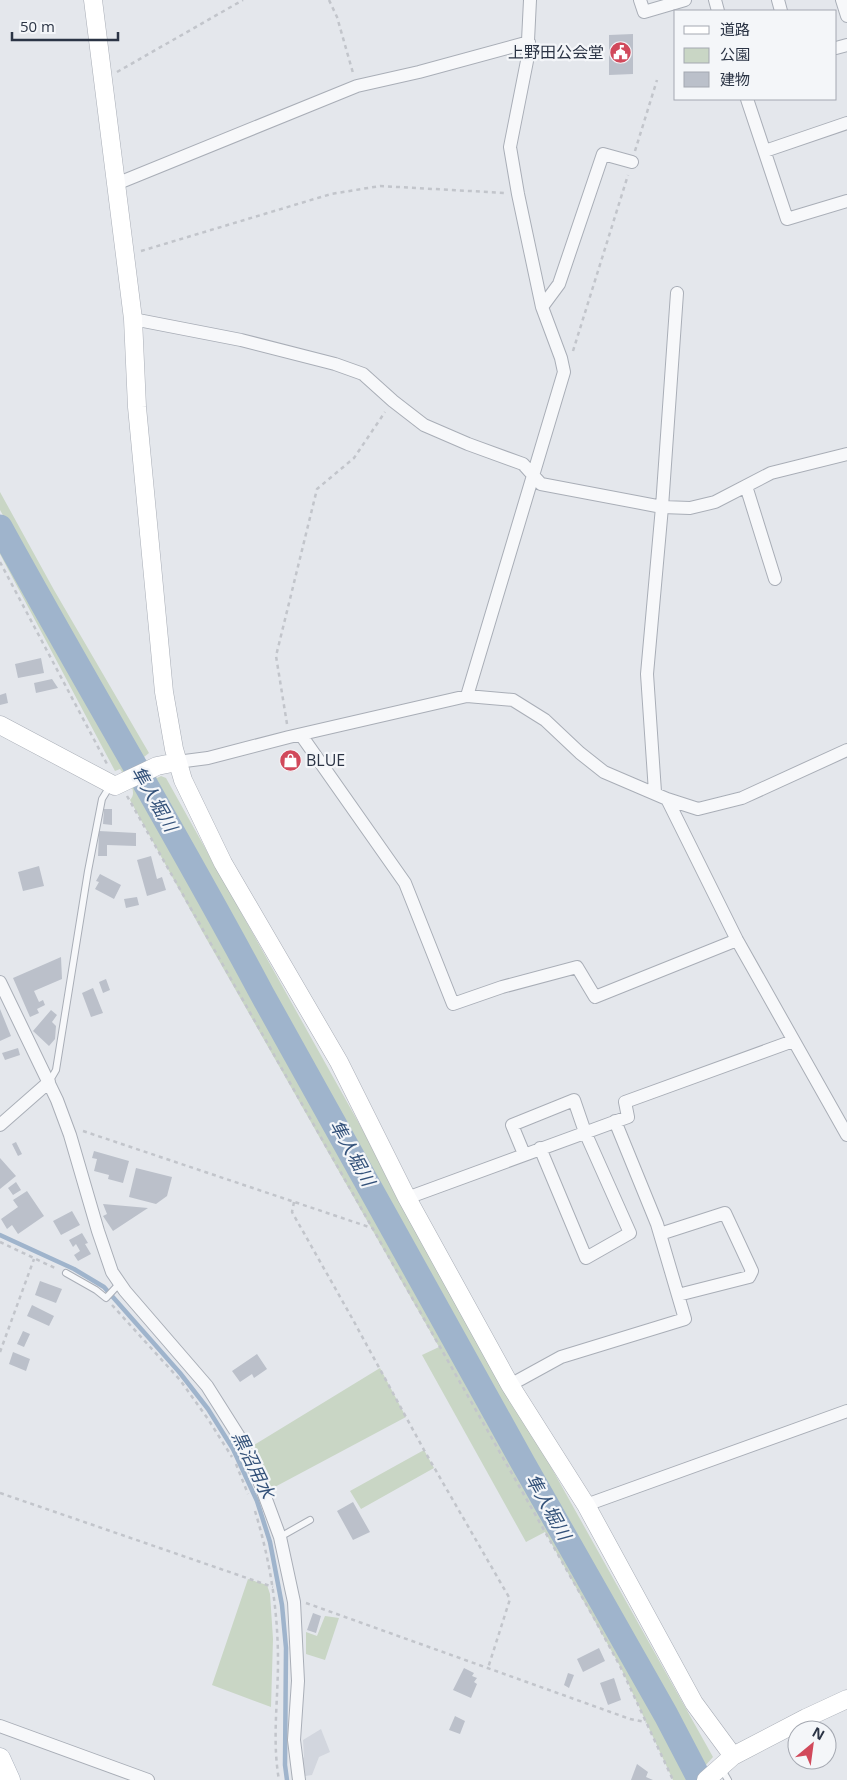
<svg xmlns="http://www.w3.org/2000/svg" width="847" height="1780" font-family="'Open Sans','Noto Sans JP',sans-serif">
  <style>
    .built { fill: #d2d6de }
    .green { fill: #c9d6c5 }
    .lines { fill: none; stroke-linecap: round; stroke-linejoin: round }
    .stream { stroke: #9fb4cc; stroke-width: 4.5 }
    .river { stroke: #9fb4cc; stroke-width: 25 }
    .building { fill: #bbc0ca }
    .lane-casing { stroke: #a9aeb7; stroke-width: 8 }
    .street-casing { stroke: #a9aeb7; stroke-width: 14 }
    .secondary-casing { stroke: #a9aeb7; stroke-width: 19 }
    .primary-casing { stroke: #a3abb8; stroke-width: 21 }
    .path { stroke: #c2c5cb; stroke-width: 2.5; stroke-dasharray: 4 4; stroke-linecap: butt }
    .lane { stroke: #f7f8fa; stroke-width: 6 }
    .street { stroke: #f7f8fa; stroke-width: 12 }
    .secondary { stroke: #fff; stroke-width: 18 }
    .primary { stroke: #fff; stroke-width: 20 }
    .labels { text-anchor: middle; stroke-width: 4.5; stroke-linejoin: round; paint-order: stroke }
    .poi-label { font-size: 16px; fill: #2b3445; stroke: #f4f6f9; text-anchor: end }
    .water-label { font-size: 18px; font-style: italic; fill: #34527a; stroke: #f4f6f9 }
  </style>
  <rect width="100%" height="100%" fill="#e4e7ec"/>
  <!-- built -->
  <path class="built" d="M321,1729L330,1752L319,1757L312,1775L305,1776L302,1759L304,1757L303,1740Z"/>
  <!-- green -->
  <path class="green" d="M0,492L54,590L149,753L144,757L157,778L161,776L166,778L713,1757L705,1766L532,1457L409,1244L381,1187L0,510Z
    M0,541L140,788L223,942L634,1674L692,1778L689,1780H673L621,1668L545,1532L526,1542L422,1355L439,1347L202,931L130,800C139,791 126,778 120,769L115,771L0,554Z
    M380,1368L406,1417L271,1489L254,1445Z
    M424,1450L434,1468L361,1509L350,1491Z
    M248,1579L267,1585L270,1594L273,1639L271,1707L212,1685Z
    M325,1616L339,1618L325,1660L306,1654V1632L317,1636Z"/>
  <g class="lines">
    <!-- stream -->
    <path class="stream" d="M0,1235L74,1269L104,1287L180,1373L208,1409L233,1449L257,1501L270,1542L282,1605L286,1648L285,1765L287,1780"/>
    <!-- river -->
    <path class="river" d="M0,527C86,684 178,836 262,994L523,1463L666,1715L700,1780"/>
  </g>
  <!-- building -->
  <path class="building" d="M633,34V74L609,75V35Z
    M41,658L44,673L18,678L15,664Z
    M52,679L58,688L36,693L34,683Z
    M6,693L8,703L0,705V695Z
    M104,809H112V825L103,824Z
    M99,831L136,833V846L107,845V856H98Z
    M151,856L157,879L162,877L166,890L147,896L137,860Z
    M39,866L44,886L23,891L18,872Z
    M100,874L121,885L114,899L95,889L99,882L96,881Z
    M137,897L139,905L126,908L124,899Z
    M61,957L62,979L34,991L39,1002L43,1000L45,1005L37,1009L39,1013L30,1017L13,978Z
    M106,979L110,990L103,993L99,982Z
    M93,988L103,1013L91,1017L82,993Z
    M0,1009L11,1036L0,1041Z
    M51,1010L57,1015L52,1022L56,1026L55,1039L49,1046L33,1031Z
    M18,1048L20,1055L5,1060L2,1053Z
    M16,1142L22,1154L18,1156L12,1144Z
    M94,1151L129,1161L123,1183L108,1179L109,1175L94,1171L97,1159L92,1158Z
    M0,1158L16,1176L0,1189Z
    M136,1168L172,1177L167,1196L156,1204L129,1197Z
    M16,1182L21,1190L13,1195L8,1188Z
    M27,1191L44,1216L18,1234L12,1225L7,1229L1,1219L18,1207L13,1200Z
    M103,1204L148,1208L113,1231L103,1216L107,1214Z
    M72,1211L80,1225L61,1235L53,1221Z
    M82,1233L88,1243L85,1244L91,1254L78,1261L74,1255L80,1251L76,1244L73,1247L69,1240Z
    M40,1281L62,1289L56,1303L35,1295Z
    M32,1305L54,1316L49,1326L27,1316Z
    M23,1331L30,1334L24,1347L17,1344Z
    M13,1352L30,1359L26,1371L9,1364Z
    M257,1354L267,1369L254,1378L252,1374L240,1382L232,1371Z
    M353,1502L370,1532L353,1540L337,1511Z
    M313,1613L321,1616L316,1633L307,1630Z
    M599,1648L605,1661L583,1672L577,1659Z
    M464,1668L474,1673L472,1676L477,1678L474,1682L477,1684L471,1698L453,1690Z
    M568,1673L574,1675L569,1688L564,1685Z
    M614,1678L621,1700L608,1705L600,1683Z
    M455,1716L465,1721L460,1734L449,1730Z
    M637,1764L648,1772L646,1777L653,1780H631Z"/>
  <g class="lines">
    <defs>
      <path id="lane" d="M49,1082L56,1070L88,871L102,799L110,786
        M66,1273L96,1290L106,1298L119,1284
        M280,1537L310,1520
        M721,1768L728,1780"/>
      <path id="street" d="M640,0L644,12L685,0
        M715,0L718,11
        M778,0L781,11
        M842,0L847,16
        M836,48L847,45
        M747,99L787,219L847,201
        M765,151L847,123
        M116,184L357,86L419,72L529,42
        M542,307L559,284L603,154L632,162
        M133,319L241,340L335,364L363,374L393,401L424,425L468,444L523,464L541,484L662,507L690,508L715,502L771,473L847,454
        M746,486L775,579
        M467,696L564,372L561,358L542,307L518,194L510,147L527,61L530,0
        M301,735L405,883L453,1004L502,987L577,967L595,997L737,940
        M177,762L208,758L289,737L467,696L513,700L545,720L580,753L604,772L667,799L698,809L742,798L847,750
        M655,792L647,674L662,507L677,293
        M667,799L737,940L847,1135
        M0,982L57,1100L70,1135L98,1231L112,1272L125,1291L207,1386L238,1435L257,1475L280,1537L294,1602L298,1681L294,1740L299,1780
        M0,1125L49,1082
        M524,1154L512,1125L574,1100L585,1132L630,1233L586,1258L540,1148
        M407,1198L628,1117L625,1102L793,1041
        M660,1234L725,1213L752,1271L749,1277L678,1295
        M510,1385L561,1357L685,1319L657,1224L615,1121
        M586,1505L847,1411
        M0,1726L148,1780"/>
      <path id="secondary" d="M93,0L133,319L137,407L164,692L174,749L183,780L223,863L339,1062L407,1198L510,1385L586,1505L694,1703L733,1756
        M0,725L115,786L157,766L177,762
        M706,1780L733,1756L806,1718L847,1699"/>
      <path id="primary" d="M0,1758L10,1780"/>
    </defs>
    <!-- lane casing -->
    <use href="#lane" class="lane-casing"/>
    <!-- street casing -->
    <use href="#street" class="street-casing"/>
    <!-- secondary casing -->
    <use href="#secondary" class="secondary-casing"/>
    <!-- primary casing -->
    <use href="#primary" class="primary-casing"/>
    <!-- path -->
    <path class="path" d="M329,0L337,17L353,73
      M117,72L243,0
      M635,151L657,80
      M141,251L331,194L380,186L506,193
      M573,351L628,175
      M0,562L107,764
      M287,724L276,656L317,489L354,458L385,412
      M127,796L594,1618L621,1668L673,1780
      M83,1131L372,1228
      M294,1202L292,1212L352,1318L424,1450L510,1599L488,1668
      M0,1242L57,1269
      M112,1305L180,1380L208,1419L232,1457
      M0,1352L34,1259
      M236,1464L248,1494
      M0,1493L273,1587
      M255,1511C270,1560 278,1610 278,1661C278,1701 272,1741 279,1780
      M306,1603L630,1719L646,1722"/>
    <!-- lane -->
    <use href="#lane" class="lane"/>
    <!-- street -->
    <use href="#street" class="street"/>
    <!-- secondary -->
    <use href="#secondary" class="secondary"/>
    <!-- primary -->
    <use href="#primary" class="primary"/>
  </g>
  <!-- icons -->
  <defs>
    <symbol id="civic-disc" viewBox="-11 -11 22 22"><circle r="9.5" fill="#d1495b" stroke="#f4f6f9"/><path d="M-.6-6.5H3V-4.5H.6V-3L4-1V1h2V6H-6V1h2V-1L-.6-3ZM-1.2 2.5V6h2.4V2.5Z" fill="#fff"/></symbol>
    <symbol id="shop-disc" viewBox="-11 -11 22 22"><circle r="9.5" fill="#d1495b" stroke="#f4f6f9"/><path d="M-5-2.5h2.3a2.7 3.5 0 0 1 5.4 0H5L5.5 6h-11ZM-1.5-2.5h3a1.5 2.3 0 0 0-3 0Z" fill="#fff"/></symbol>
  </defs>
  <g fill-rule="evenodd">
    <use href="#civic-disc" x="608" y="40" width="25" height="25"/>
    <use href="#shop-disc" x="278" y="748" width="25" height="25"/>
  </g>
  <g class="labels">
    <!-- poi labels -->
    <g class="poi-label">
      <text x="604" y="58">上野田公会堂</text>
      <text x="306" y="766" text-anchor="start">BLUE</text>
    </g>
    <!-- water labels -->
    <g class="water-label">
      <text transform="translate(154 799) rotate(60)" y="6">隼人堀川</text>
      <text transform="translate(352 1153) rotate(61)" y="6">隼人堀川</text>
      <text transform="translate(253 1465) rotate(64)" y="6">黒沼用水</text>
      <text transform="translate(548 1507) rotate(61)" y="6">隼人堀川</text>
    </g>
  </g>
  <!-- legend -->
  <rect x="674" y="10" width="162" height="90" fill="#f4f6f9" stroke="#a4a8b1"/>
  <rect x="684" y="26" width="25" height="8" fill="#ffffff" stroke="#a4a8b1"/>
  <text x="720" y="35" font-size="15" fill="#2b3445">道路</text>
  <rect x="684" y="48" width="25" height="15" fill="#c9d6c5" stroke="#a4a8b1"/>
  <text x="720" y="60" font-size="15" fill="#2b3445">公園</text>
  <rect x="684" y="72" width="25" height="15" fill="#bbc0ca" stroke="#a4a8b1"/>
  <text x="720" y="85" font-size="15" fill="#2b3445">建物</text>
  <!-- north arrow -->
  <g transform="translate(812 1745) rotate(29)"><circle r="24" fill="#f4f6f9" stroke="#a4a8b1"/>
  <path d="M0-4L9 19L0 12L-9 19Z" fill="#d1495b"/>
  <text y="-8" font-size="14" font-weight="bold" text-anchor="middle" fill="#2b3445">N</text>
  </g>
  <!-- scale -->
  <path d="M12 32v8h106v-8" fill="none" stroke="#2b3445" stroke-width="2.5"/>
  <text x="20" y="32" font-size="15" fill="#2b3445" stroke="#f4f6f9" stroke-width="4" paint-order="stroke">50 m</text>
</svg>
